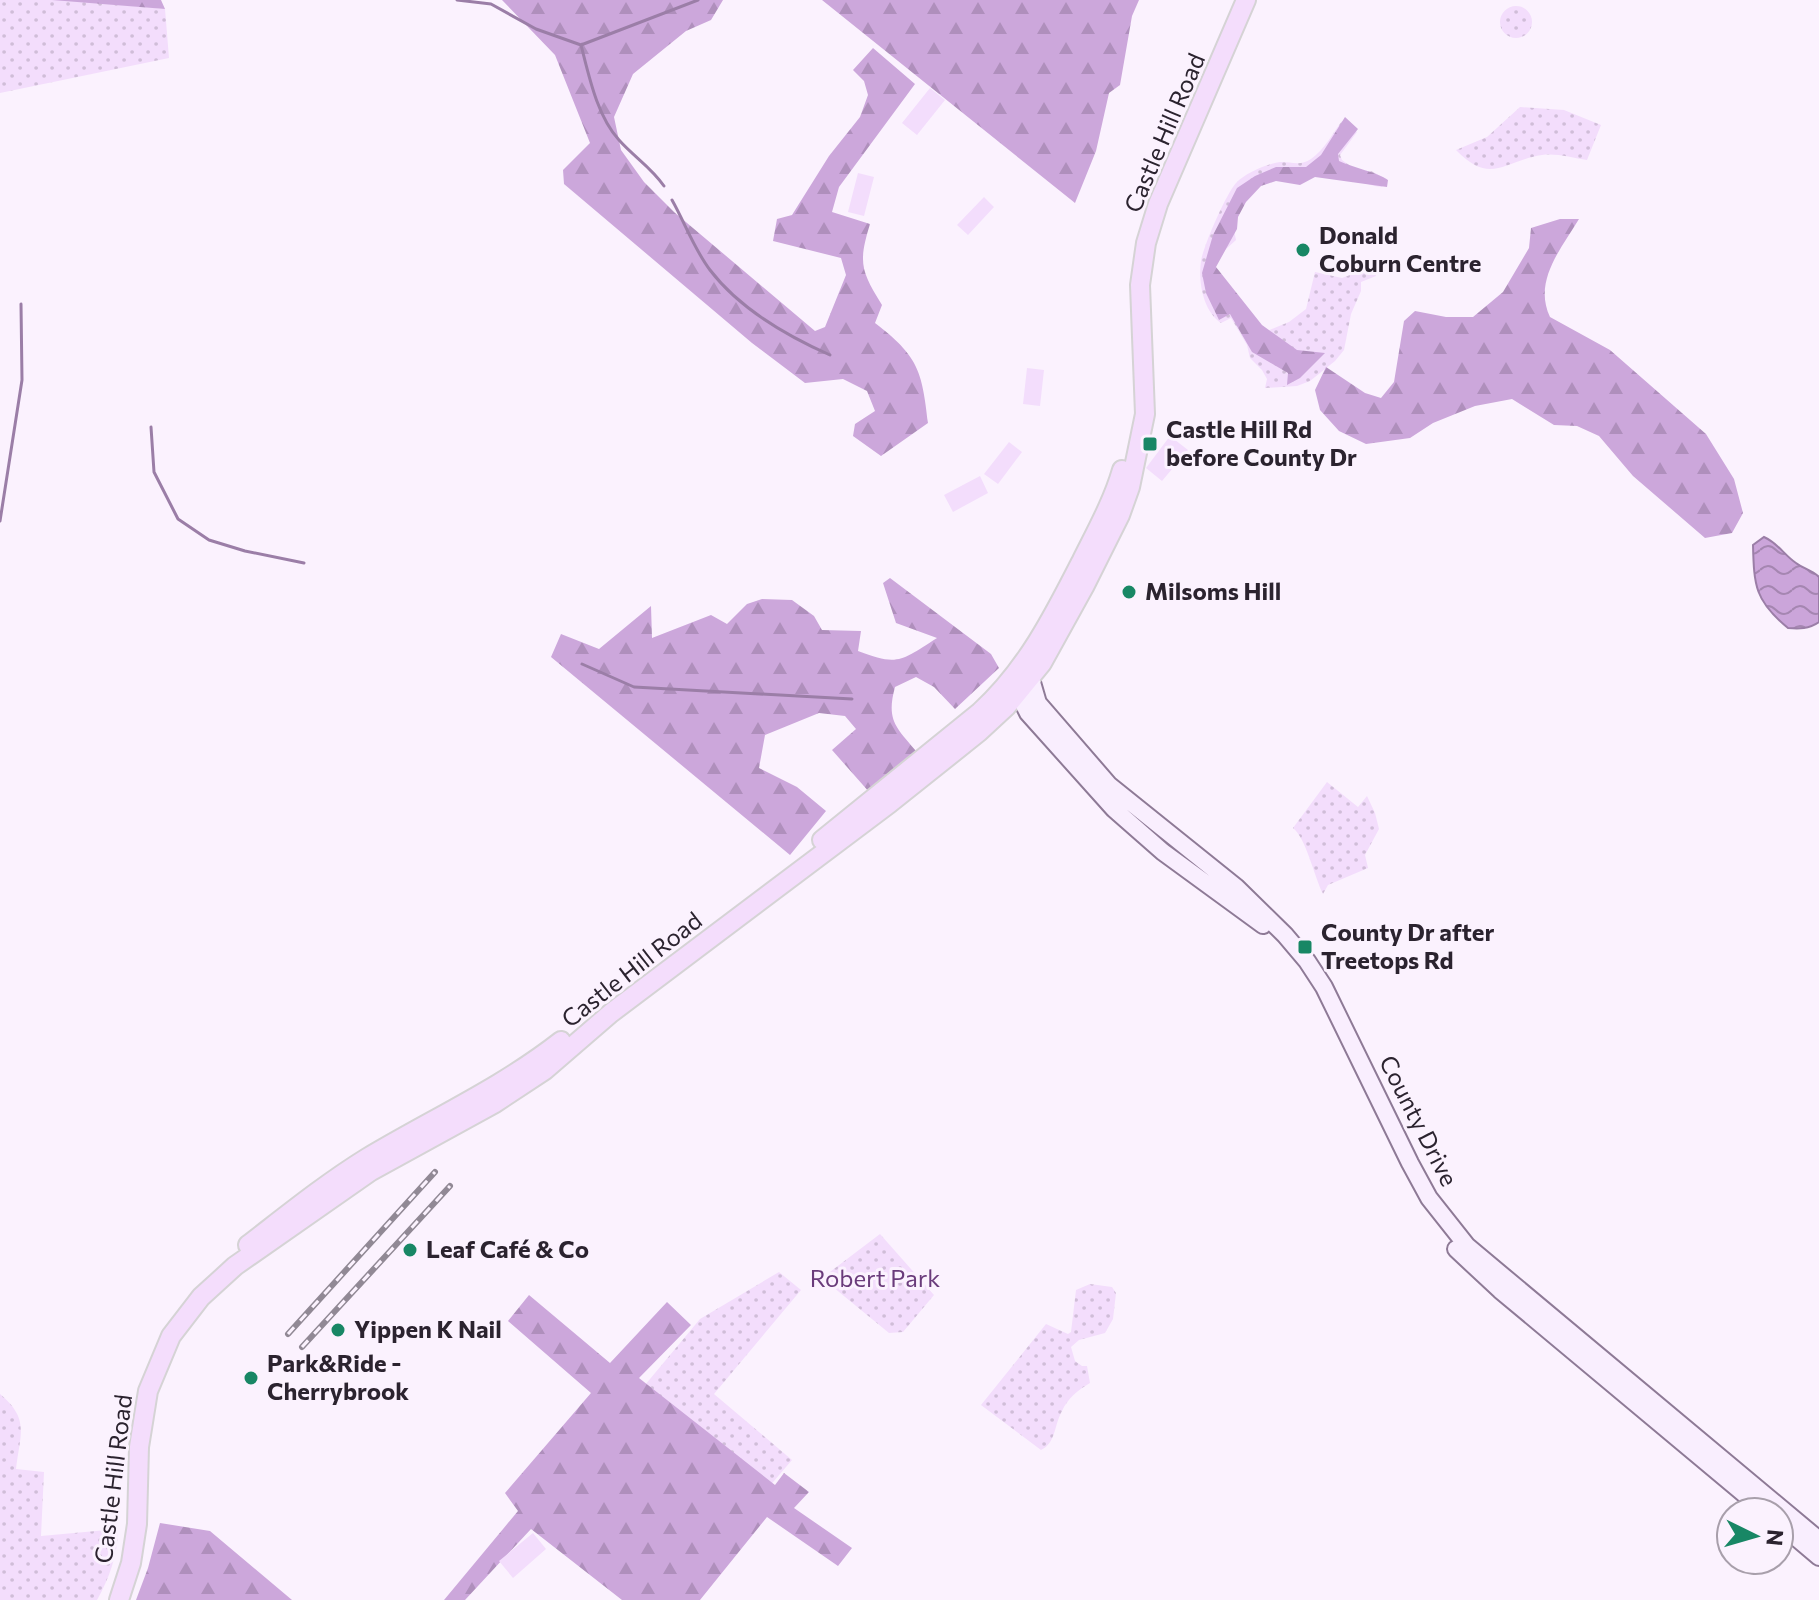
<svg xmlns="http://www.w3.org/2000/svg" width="1819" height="1600" font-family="Commissioner,sans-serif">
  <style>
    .green { fill: url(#green-dots) }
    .forest { fill: url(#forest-firs) }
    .pitch { fill: #f3ddfc }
    .water { fill: url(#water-waves); stroke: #9b7ea7; stroke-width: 2 }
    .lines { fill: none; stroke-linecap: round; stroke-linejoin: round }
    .stream { stroke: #9b7ea7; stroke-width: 3 }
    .secondary-casing { stroke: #8e7a96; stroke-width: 20 }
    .primary-casing { stroke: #d5d3d5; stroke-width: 22 }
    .secondary { stroke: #f9eefe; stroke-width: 16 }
    .primary { stroke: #f4ddfc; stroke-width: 18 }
    .rail-casing { stroke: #918995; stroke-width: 6 }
    .rail { stroke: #fbf2fe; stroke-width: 3; stroke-dasharray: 9; stroke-linecap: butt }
    .poi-dot { fill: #188765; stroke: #fbf2fe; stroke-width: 3 }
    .labels { text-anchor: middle; stroke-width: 6; stroke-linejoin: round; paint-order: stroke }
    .street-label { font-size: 24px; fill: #2b232f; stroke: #fbf2fe }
    .poi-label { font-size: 24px; font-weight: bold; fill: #2b232f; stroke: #fbf2fe; text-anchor: start }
    .park-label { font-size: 24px; fill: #6a3b7b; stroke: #fbf2fe }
  </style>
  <defs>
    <pattern id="green-dots" width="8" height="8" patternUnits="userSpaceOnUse" patternTransform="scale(2)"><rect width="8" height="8" fill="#f3ddfc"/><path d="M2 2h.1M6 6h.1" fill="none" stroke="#d0bdd8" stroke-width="1.8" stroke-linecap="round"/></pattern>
    <pattern id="forest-firs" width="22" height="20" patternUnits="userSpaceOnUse" patternTransform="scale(2)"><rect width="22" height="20" fill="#cca7db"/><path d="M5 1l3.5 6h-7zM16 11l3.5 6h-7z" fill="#af8fbc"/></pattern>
    <pattern id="water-waves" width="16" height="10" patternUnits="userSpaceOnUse" patternTransform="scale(2)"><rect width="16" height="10" fill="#cba5da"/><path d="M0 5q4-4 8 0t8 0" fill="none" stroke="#a586b1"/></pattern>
  </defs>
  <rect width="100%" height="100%" fill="#fbf2fe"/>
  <!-- green -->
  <path class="green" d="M0,0H72L165,9L169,58L0,93Z
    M1500 22a16 16 0 1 1 32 0a16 16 0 1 1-32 0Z
    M1520,107L1564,110L1601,125L1587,160C1573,158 1556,153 1542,155C1503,161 1491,186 1456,150L1487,137Z
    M1342,121L1357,132L1340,155L1342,160L1363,175L1371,171L1387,179L1382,187C1366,186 1355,177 1340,173C1324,169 1275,178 1258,183L1232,220L1236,240L1225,250L1214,269L1262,333L1289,322L1306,309L1315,272L1342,278L1374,266L1376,276L1361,282V291L1351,314L1344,350L1335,361L1310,381L1297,386L1265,388L1267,379L1262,370L1250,358L1247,345L1231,318L1221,323C1203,311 1198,282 1201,261C1203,247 1226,194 1236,183C1245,173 1269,163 1281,162C1292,162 1301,166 1311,159C1325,149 1332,134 1342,121Z
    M1327,782L1358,807L1367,796L1375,813L1379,829L1365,855L1368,868L1328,885L1323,894C1314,876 1306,838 1293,828Z
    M880,1234L934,1295L903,1332L889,1333L822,1278Z
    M779,1272L801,1290L714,1394L792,1460L768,1488L645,1385L700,1319Z
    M1090,1284L1112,1287L1116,1293L1113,1319L1105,1333L1079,1340L1071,1347L1075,1361L1082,1366H1087L1090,1383C1078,1390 1068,1398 1062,1411C1054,1425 1056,1443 1041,1450L981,1405L1046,1324L1068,1334L1071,1332L1076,1290Z
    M0,1394C30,1419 20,1434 16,1469L44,1472L41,1536L118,1529C118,1554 109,1579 97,1600H0Z"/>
  <!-- forest -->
  <path class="forest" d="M52,0H161L165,9Z
    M502,0H723L711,20L686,31L633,74L614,117L621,150L644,182L674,212L815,331L825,327L846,275L841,258L773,241L777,219L792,215L829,156L860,117L868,95L864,81L853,70L873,48L915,84L839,187L832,212L870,224C858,263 861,271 882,305L875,323C918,356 922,370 928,423L881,456L853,436L855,424L875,411L867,391L843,379L805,383L752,343L564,184L563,170L590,143L555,55Z
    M822,0H1139L1132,16L1120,85L1109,93L1096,151L1075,203Z
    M1345,117L1358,129L1338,154L1339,161C1354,168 1377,172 1388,180L1387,187L1315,177L1300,185L1276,181L1261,186L1246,202L1238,217L1237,229L1216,267L1262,325L1297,350L1325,353L1300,378L1287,385L1288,373L1252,352L1230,314L1219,320L1206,293L1202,273L1213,235L1237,188L1255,176L1276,167H1306L1321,155Z
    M1560,219H1579C1561,249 1533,281 1550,317L1610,350L1706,434L1734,479L1743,513L1732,533L1705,538L1633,476L1599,436L1577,426L1554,425L1512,399L1475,406L1433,423L1410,438L1366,444L1339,431L1320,410L1315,390L1326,367L1365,393L1381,398L1394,382L1404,321L1415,311L1446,317H1473L1503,292L1529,248L1531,228Z
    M890,578L991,654L999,668L955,709L934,687L916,677L895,687C886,720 896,727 916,751L870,793L832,750L856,729L845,716L819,713L765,735L759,768L797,787L826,811L790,855L551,657L561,634L599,649L651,606L652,638L711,615L727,624L747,604L762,599L792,600L814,616L822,630L861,631L858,651C899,667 902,660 937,638L896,623L883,583Z
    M529,1295L610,1363L667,1302L691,1325L639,1378L775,1485L784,1473L809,1492L794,1508L852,1548L838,1566L767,1517L700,1600H622L531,1529L465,1600H444L518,1511L505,1493L591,1393L508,1321Z
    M160,1523L210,1531L292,1600H136L148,1568Z"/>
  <!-- pitch -->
  <path class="pitch" d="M930,88L945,100L917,135L902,123Z
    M858,173L874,177L864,216L848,212Z
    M984,197L994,207L968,235L957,225Z
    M1027,368L1044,370L1040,406L1023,404Z
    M1170,436L1188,450L1162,481L1146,468Z
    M1009,442L1022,452L998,484L984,474Z
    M980,476L988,493L953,512L944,495Z
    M533,1533L546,1549L513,1578L499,1561Z"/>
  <!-- water -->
  <path class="water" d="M1764,537C1778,543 1784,555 1796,563C1804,569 1812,570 1819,577V622C1809,629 1799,629 1788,628C1755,601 1754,586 1753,545Z"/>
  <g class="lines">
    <!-- stream -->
    <path class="stream" d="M457,0L491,4L536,29L581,45L698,0
      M581,45C589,76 597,116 619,140C634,157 651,167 664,186
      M672,200C685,223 694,249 710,270C739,308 787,336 830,355
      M151,427L154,472L178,519L209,540L245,551L304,563
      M0,521L22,380L21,304
      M582,664L634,687L852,699"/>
    <defs>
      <path id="secondary" d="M1031,679L1038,703L1109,785L1236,887L1285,935L1307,961L1324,987L1410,1163L1429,1198L1467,1246L1819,1540
        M1018,693L1028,713L1114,809L1163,852L1263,925
        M1456,1249L1500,1290L1766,1512
        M1779,1523L1819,1557"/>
      <path id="primary" d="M822,840L980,712C1027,669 1054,615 1082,560C1097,530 1113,501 1122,470
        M248,1245C287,1215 325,1184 367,1158C432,1119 501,1088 561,1041
        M119,1600L131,1563L137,1524L139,1447L148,1391L171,1336L201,1297L235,1266L371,1171L495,1103L545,1070L611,1013L890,803L979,732L1006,707L1042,663L1084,587L1120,515L1130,487L1145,414L1140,285L1146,243L1158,204L1246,0"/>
    </defs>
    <!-- secondary casing -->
    <use href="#secondary" class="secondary-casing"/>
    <!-- primary casing -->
    <use href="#primary" class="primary-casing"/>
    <!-- secondary -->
    <use href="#secondary" class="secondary"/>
    <!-- primary -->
    <use href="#primary" class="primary"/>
    <defs>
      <path id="rail" d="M288,1334L435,1172
        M302,1347L450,1186"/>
    </defs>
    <!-- rail casing -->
    <use href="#rail" class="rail-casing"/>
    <!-- rail -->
    <use href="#rail" class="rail"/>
  </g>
  <!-- markers -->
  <g class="poi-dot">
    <circle cx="1303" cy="250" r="8"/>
    <rect x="1142" y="436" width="16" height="16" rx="4"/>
    <circle cx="1129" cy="592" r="8"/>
    <rect x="1297" y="939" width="16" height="16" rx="4"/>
    <circle cx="410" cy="1250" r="8"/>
    <circle cx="338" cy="1330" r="8"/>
    <circle cx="251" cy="1378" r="8"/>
  </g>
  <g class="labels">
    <!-- street labels -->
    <g class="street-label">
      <text transform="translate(1165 133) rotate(-67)" y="8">Castle Hill Road</text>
      <text transform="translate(632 970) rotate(-38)" y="8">Castle Hill Road</text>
      <text transform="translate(1418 1121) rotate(63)" y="8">County Drive</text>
      <text transform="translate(114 1479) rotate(-83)" y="8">Castle Hill Road</text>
    </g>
    <!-- poi labels -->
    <g class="poi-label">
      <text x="1319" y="244">Donald<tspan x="1319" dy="28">Coburn Centre</tspan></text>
      <text x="1166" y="438">Castle Hill Rd<tspan x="1166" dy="28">before County Dr</tspan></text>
      <text x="1145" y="600">Milsoms Hill</text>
      <text x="1321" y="941">County Dr after<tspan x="1321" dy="28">Treetops Rd</tspan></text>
      <text x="426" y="1258">Leaf Café &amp; Co</text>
      <text x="354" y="1338">Yippen K Nail</text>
      <text x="267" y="1372">Park&amp;Ride -<tspan x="267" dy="28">Cherrybrook</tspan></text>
    </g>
    <!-- park labels -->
    <g class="park-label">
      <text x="875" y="1287">Robert Park</text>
    </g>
  </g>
  <!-- north arrow -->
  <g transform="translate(1755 1536) rotate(95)"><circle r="38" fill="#fbf2fe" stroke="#a89fab" stroke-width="2"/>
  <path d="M0-6L14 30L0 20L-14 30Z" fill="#188765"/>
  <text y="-12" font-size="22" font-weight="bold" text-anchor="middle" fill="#2b232f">N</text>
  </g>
</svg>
